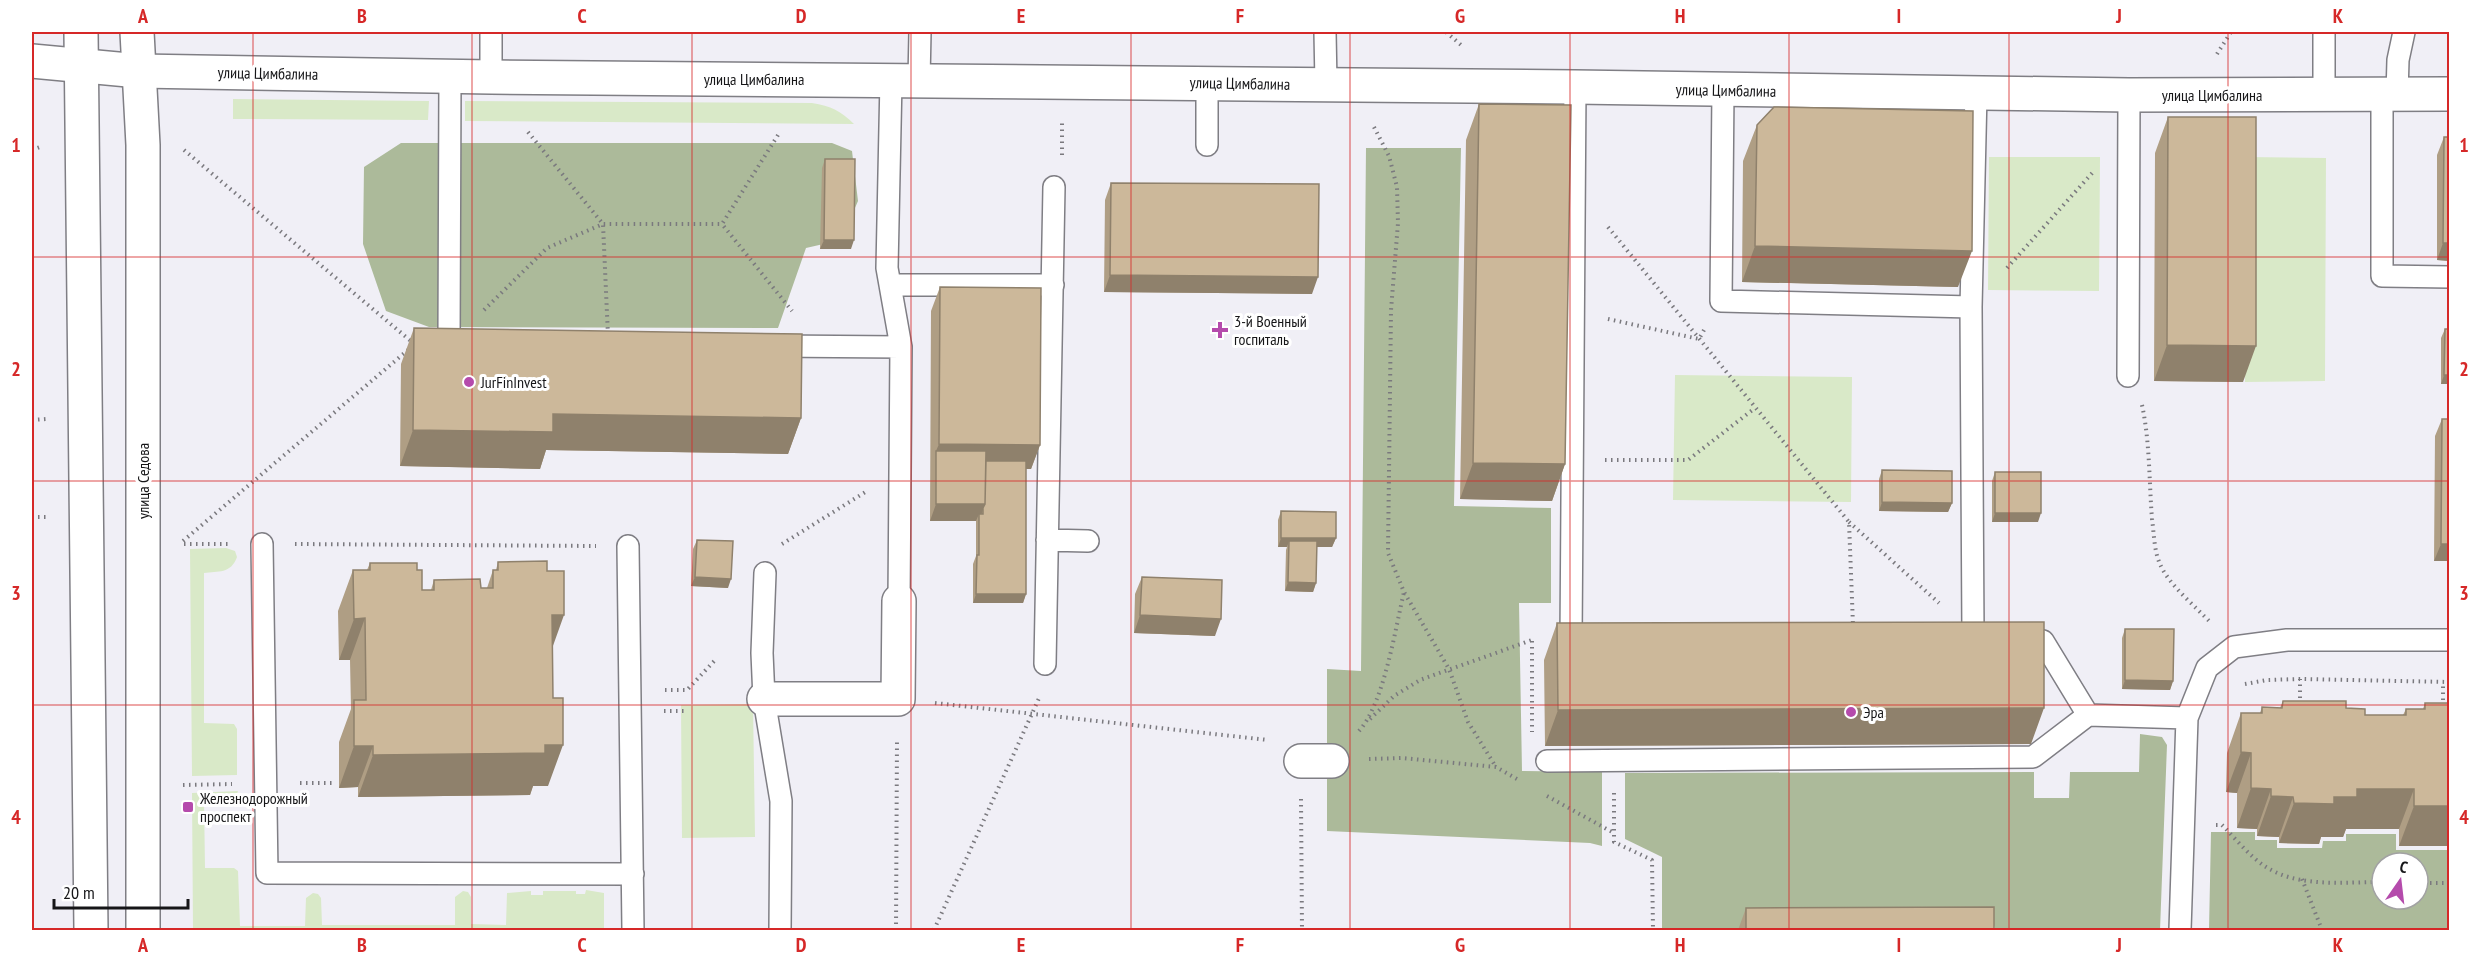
<svg xmlns="http://www.w3.org/2000/svg" width="2481" height="962" font-family="'PT Sans Narrow',sans-serif">
  <style>
    .green { fill: #d9e9c8 }
    .forest { fill: #acba9a; fill-rule: evenodd }
    .lines { fill: none; stroke-linecap: round; stroke-linejoin: round }
    .lane-casing { stroke: #7f7e84; stroke-width: 24 }
    .street-casing { stroke: #7f7e84; stroke-width: 36 }
    .secondary-casing { stroke: #7f7e84; stroke-width: 36 }
    .path { stroke: #7a797e; stroke-width: 4; stroke-dasharray: 1.5 4.5; stroke-linecap: butt }
    .lane { stroke: #fff; stroke-width: 21 }
    .street { stroke: #fff; stroke-width: 33 }
    .secondary { stroke: #fff; stroke-width: 33 }
    .wall { fill: #af9e84 }
    .shaded-wall { fill: #8f816c }
    .building { fill: #ccb89a; stroke: #8f816c; stroke-width: 1.5 }
    .grid { fill: none; stroke: #d62828; stroke-width: 1.5; stroke-opacity: 0.55 }
    .poi-dot { fill: #b54bac; stroke: #fff; stroke-width: 2 }
    .labels { text-anchor: middle; stroke-width: 6; stroke-linejoin: round; paint-order: stroke }
    .street-label { font-size: 16px; fill: #161618; stroke: #fff }
    .poi-label { font-size: 16px; fill: #161618; stroke: #fff; text-anchor: start }
    .neatline { fill: none; stroke: #d62828; stroke-width: 2 }
    .grid-label { font-size: 20px; text-anchor: middle; font-weight: bold; fill: #d62828 }
  </style>
  <rect width="100%" height="100%" fill="#f0eff6"/>
  <!-- green -->
  <path class="green" d="M233,99L429,101L428,120L233,119Z
    M465,101L812,103C831,106 841,111 854,124L465,121Z
    M1989,157H2100L2099,291L1988,290Z
    M2245,157L2326,158L2325,381L2245,382Z
    M1675,375L1852,377L1851,502L1673,500Z
    M226,548L235,551L237,557C231,574 218,571 204,573V723L234,724L237,729V775L192,776L190,549Z
    M753,704L755,837L682,838L681,705Z
    M238,791L236,797L231,800H204L205,868H234L238,871L240,926H305L306,898L313,893L318,894L321,898L322,925H455V897L463,891L468,892L471,897V924L506,925L507,893L531,891V895H543V891H576V894H585L586,890L604,893V930H193L192,793Z"/>
  <!-- forest -->
  <path class="forest" d="M401,143H832L852,151L858,201L841,240L806,248L778,328L429,327L386,311L363,244L364,167Z
    M1366,148H1461L1454,506L1551,508V603H1519L1522,771L1602,772V846L1590,843L1327,831V669L1361,671Z
    M2140,734L2162,737L2167,745L2160,930H1995L1994,925L1662,929V857L1625,839V773L2034,772V798H2069L2070,772H2139Z
    M2211,832H2255V840H2277V848H2322L2323,841H2346V834H2396V850H2449V930H2209ZM2382,863H2418V899H2382Z"/>
  <g class="lines">
    <defs>
      <path id="lane" d="M491,32V77
        M1325,32L1326,84
        M2324,32V94
        M450,75L449,344H462
        M891,80L887,268L901,347L899,601
        M919,80L920,32
        M1207,83V145
        M1575,87L1571,640L1582,639
        M1723,90L1721,301L1971,307
        M2382,94V276L2450,277
        M2397,94L2398,60L2404,32
        M890,285H1053
        M772,346L901,347
        M2128,376L2129,95
        M1047,540L1088,541
        M262,544L267,873L633,874
        M628,546L633,930
        M765,573L762,653L764,699L781,801L780,930
        M1973,634L1971,307L1976,93
        M2018,634L2043,641L2088,715L2187,718
        M1045,664L1054,187
        M1547,761L2033,757L2088,715
        M2180,930L2187,718L2207,668L2234,647L2287,640H2450"/>
      <path id="street" d="M32,61L139,71L491,77L1575,87L2129,95L2450,94
        M764,699H898L899,601
        M1301,761H1332"/>
      <path id="secondary" d="M81,32L91,930
        M137,32L143,145V930"/>
    </defs>
    <!-- lane casing -->
    <use href="#lane" class="lane-casing"/>
    <!-- street casing -->
    <use href="#street" class="street-casing"/>
    <!-- secondary casing -->
    <use href="#secondary" class="secondary-casing"/>
    <!-- path -->
    <path class="path" d="M1446,32L1461,45
      M2217,54L2231,32
      M1374,127L1389,156L1397,187L1398,223L1391,310L1388,553L1404,592L1449,669L1468,722L1496,767
      M528,132L603,224L608,336
      M778,135L722,224L792,311
      M32,150L43,146
      M184,150L412,342
      M1062,155V123
      M1608,227L1849,522L1853,625
      M2007,268L2094,171
      M484,310L547,248L603,224H722
      M1608,319L1699,339L1704,330
      M2142,405C2150,442 2149,481 2152,519C2154,533 2154,551 2160,564C2168,584 2196,607 2211,623
      M32,420L46,419
      M1605,460H1688L1755,408
      M32,517H48
      M1849,522L1939,603
      M183,541L408,350
      M184,544H230
      M295,544L596,546
      M782,544L867,491
      M1532,641V732
      M2245,684L2267,680L2300,679L2450,682
      M665,690H687L717,658
      M935,703L1268,740
      M2300,704V679
      M2443,706V682
      M664,711H686
      M1370,719L1394,696L1420,680L1532,640
      M1359,731C1384,703 1395,630 1404,592
      M1369,759L1402,758L1496,767L1517,779
      M300,783H333
      M183,785L232,784
      M1614,793V842L1652,860L1653,930
      M1547,796L1614,833
      M1301,799L1302,930
      M2216,825H2222C2236,839 2250,857 2266,867C2299,888 2345,882 2382,882
      M2302,879L2322,930
      M2418,883H2450
      M896,930L897,738
      M934,930L1040,696"/>
    <!-- lane -->
    <use href="#lane" class="lane"/>
    <!-- street -->
    <use href="#street" class="street"/>
    <!-- secondary -->
    <use href="#secondary" class="secondary"/>
  </g>
  <!-- wall -->
  <path class="wall" d="M1479,104L1565,464L1552,501L1460,499L1466,140Z
    M2168,117L2243,382L2154,381L2155,153Z
    M1757,125L1958,287L1742,282L1743,161Z
    M2444,137H2450V261L2437,260V155Z
    M825,159L851,249H820L822,168Z
    M1111,183L1312,294L1104,292L1105,200Z
    M940,287L1040,445L1031,469H1026V594L1023,603H973V564L976,556V521H930L931,311Z
    M414,328L801,418L788,454L546,450L540,469L400,466L401,364Z
    M2445,329L2450,384H2441V338Z
    M2442,419H2450V561H2434L2435,436Z
    M1882,470L1952,503L1948,512L1879,511V479Z
    M1995,472L2038,522H1992V481Z
    M1281,511L1336,538L1332,547H1316V583L1313,592L1285,591L1286,550L1287,547H1278V520Z
    M697,540L728,588L691,586L693,549Z
    M498,562L552,648L548,786H533L530,795L358,797V787L339,788V742L351,709L350,660H339L338,611L353,570H367L370,563L417,570L422,590H431L434,580L481,588H487L493,570H496Z
    M1142,577L1215,636L1134,633L1135,594Z
    M1557,623L2031,744L1545,746L1544,660Z
    M2125,629L2173,681L2170,690L2122,689V638Z
    M2283,701L2346,708L2365,715H2403L2406,709H2423L2425,703L2450,846H2399V829H2346L2343,837H2321L2319,844L2279,843V837L2257,836V829L2237,828V793L2226,792L2227,753L2241,713H2260L2262,707L2280,708Z
    M1746,908L1994,930H1680H1738Z"/>
  <!-- shaded-wall -->
  <path class="shaded-wall" d="M824,240H854L851,249H820Z
    M2443,243H2450V261L2437,260Z
    M1755,246L1972,251L1958,287L1742,282Z
    M1110,275L1318,277L1312,294L1104,292Z
    M2167,345L2256,346L2243,382L2154,381Z
    M2444,375H2450V384H2441Z
    M553,414L801,418L788,454L546,450L540,469L400,466L413,430Z
    M939,444L1040,445L1031,469H983L936,451Z
    M1473,463L1565,464L1552,501L1460,499Z
    M1882,502L1952,503L1948,512L1879,511Z
    M936,504H985L979,521V514L976,521H930Z
    M1995,513H2041L2038,522H1992Z
    M1281,538H1336L1332,547H1289V541L1287,547H1278Z
    M2441,544H2450V561H2434Z
    M695,577L731,579L728,588L691,586Z
    M1288,582L1316,583L1313,592L1285,591Z
    M976,594H1026L1023,603H973Z
    M552,615H564L549,657Z
    M1140,615L1221,619L1215,636L1134,633Z
    M365,618L350,660H339L354,619Z
    M2125,680L2173,681L2170,690L2122,689Z
    M2044,708L2031,744L1545,746L1558,710Z
    M545,745H563L548,786H533L530,795L358,797L373,755Z
    M354,746H373L358,787L339,788Z
    M2241,752L2251,753L2237,793L2226,792Z
    M2251,788L2271,789L2257,829L2237,828Z
    M2357,789H2414L2399,829H2346L2343,837H2321L2319,844L2279,843L2294,803L2334,797Z
    M2271,796L2293,797L2279,837L2257,836Z
    M2414,806H2450V846H2399Z"/>
  <!-- building -->
  <path class="building" d="M1479,104L1571,105L1565,464L1473,463Z
    M1774,107L1973,111L1972,251L1755,246L1757,125Z
    M2168,117H2256V346L2167,345Z
    M2444,137H2450V243H2443Z
    M825,159H855L854,240H824Z
    M1111,183L1319,184L1318,277L1110,275Z
    M940,287L1041,288L1040,445L939,444Z
    M414,328L802,334L801,418L553,414V432L413,430Z
    M2445,329H2450V375H2444Z
    M2442,419H2450V544H2441Z
    M936,451H986L985,504H936Z
    M986,461H1026V594H976L977,555H979V514H983V508L985,504Z
    M1882,470L1952,471V503L1882,502Z
    M1995,472H2041V513H1995Z
    M1281,511L1336,512V538H1281Z
    M697,540L733,541L731,579L695,577Z
    M1289,541H1317L1316,583L1288,582Z
    M547,561V571H564V615H552L553,698H563V745H545V753L373,755V746H354V700H366L365,618L354,619L353,570H370V563H417V570H422V590H434V580L480,579L481,588H493V570H498V562Z
    M1142,577L1222,580L1221,619L1140,615Z
    M2044,622V708L1558,710L1557,623Z
    M2125,629H2174L2173,681L2125,680Z
    M2283,701H2346V708L2365,709V715H2406V709H2425V703H2450V806H2414V789H2357V797H2334V804L2294,803L2293,797L2271,796V789L2251,788V753L2241,752V713H2262V707L2282,708Z
    M1994,907V930H1746V908Z"/>
  <!-- grid -->
  <path class="grid" d="M253,32V930M472,32V930M692,32V930M911,32V930M1131,32V930M1350,32V930M1570,32V930M1789,32V930M2009,32V930M2228,32V930M32,257H2450M32,481H2450M32,705H2450"/>
  <!-- markers -->
  <g class="poi-dot">
    <path d="M1217 321h6v6h6v6h-6v6h-6v-6h-6v-6h6z"/>
    <circle cx="469" cy="382" r="6"/>
    <circle cx="1851" cy="712" r="6"/>
    <rect x="182" y="801" width="12" height="12" rx="3"/>
  </g>
  <g class="labels">
    <!-- street labels -->
    <g class="street-label">
      <text transform="translate(268 73) rotate(1)" y="6">улица Цимбалина</text>
      <text x="754" y="85">улица Цимбалина</text>
      <text transform="translate(1240 83) rotate(1)" y="6">улица Цимбалина</text>
      <text transform="translate(1726 90) rotate(1)" y="6">улица Цимбалина</text>
      <text x="2212" y="101">улица Цимбалина</text>
      <text transform="translate(143 481) rotate(-90)" y="6">улица Седова</text>
    </g>
    <!-- poi labels -->
    <g class="poi-label">
      <text x="1234" y="327">3-й Военный<tspan x="1234" dy="18">госпиталь</tspan></text>
      <text x="481" y="388">JurFinInvest</text>
      <text x="1863" y="718">Эра</text>
      <text x="200" y="804">Железнодорожный<tspan x="200" dy="18">проспект</tspan></text>
    </g>
  </g>
  <!-- border -->
  <rect width="2481" height="962" fill="none" stroke="#ffffff" stroke-width="66"/>
  <!-- north arrow -->
  <g transform="translate(2400 881) rotate(14)"><circle r="28" fill="#ffffff" stroke="#a2a2a3" stroke-width="1.5"/>
  <path d="M0-4.5L10 22L0 15L-10 22Z" fill="#b54bac"/>
  <text y="-9" font-size="16" font-weight="bold" text-anchor="middle" fill="#161618">С</text>
  </g>
  <!-- scale -->
  <path d="M54 899v9h134v-9" fill="none" stroke="#161618" stroke-width="3"/>
  <text x="63" y="899" font-size="18" fill="#161618" stroke="#ffffff" stroke-width="4.5" paint-order="stroke">20 m</text>
  <rect x="33" y="33" width="2415" height="896" class="neatline"/>
  <g class="grid-label">
    <text x="143" y="23">A</text>
    <text x="362" y="23">B</text>
    <text x="582" y="23">C</text>
    <text x="801" y="23">D</text>
    <text x="1021" y="23">E</text>
    <text x="1240" y="23">F</text>
    <text x="1460" y="23">G</text>
    <text x="1680" y="23">H</text>
    <text x="1899" y="23">I</text>
    <text x="2119" y="23">J</text>
    <text x="2338" y="23">K</text>
    <text x="16" y="152">1</text>
    <text x="2464" y="152">1</text>
    <text x="16" y="376">2</text>
    <text x="2464" y="376">2</text>
    <text x="16" y="600">3</text>
    <text x="2464" y="600">3</text>
    <text x="16" y="824">4</text>
    <text x="2464" y="824">4</text>
    <text x="143" y="952">A</text>
    <text x="362" y="952">B</text>
    <text x="582" y="952">C</text>
    <text x="801" y="952">D</text>
    <text x="1021" y="952">E</text>
    <text x="1240" y="952">F</text>
    <text x="1460" y="952">G</text>
    <text x="1680" y="952">H</text>
    <text x="1899" y="952">I</text>
    <text x="2119" y="952">J</text>
    <text x="2338" y="952">K</text>
  </g>
</svg>
